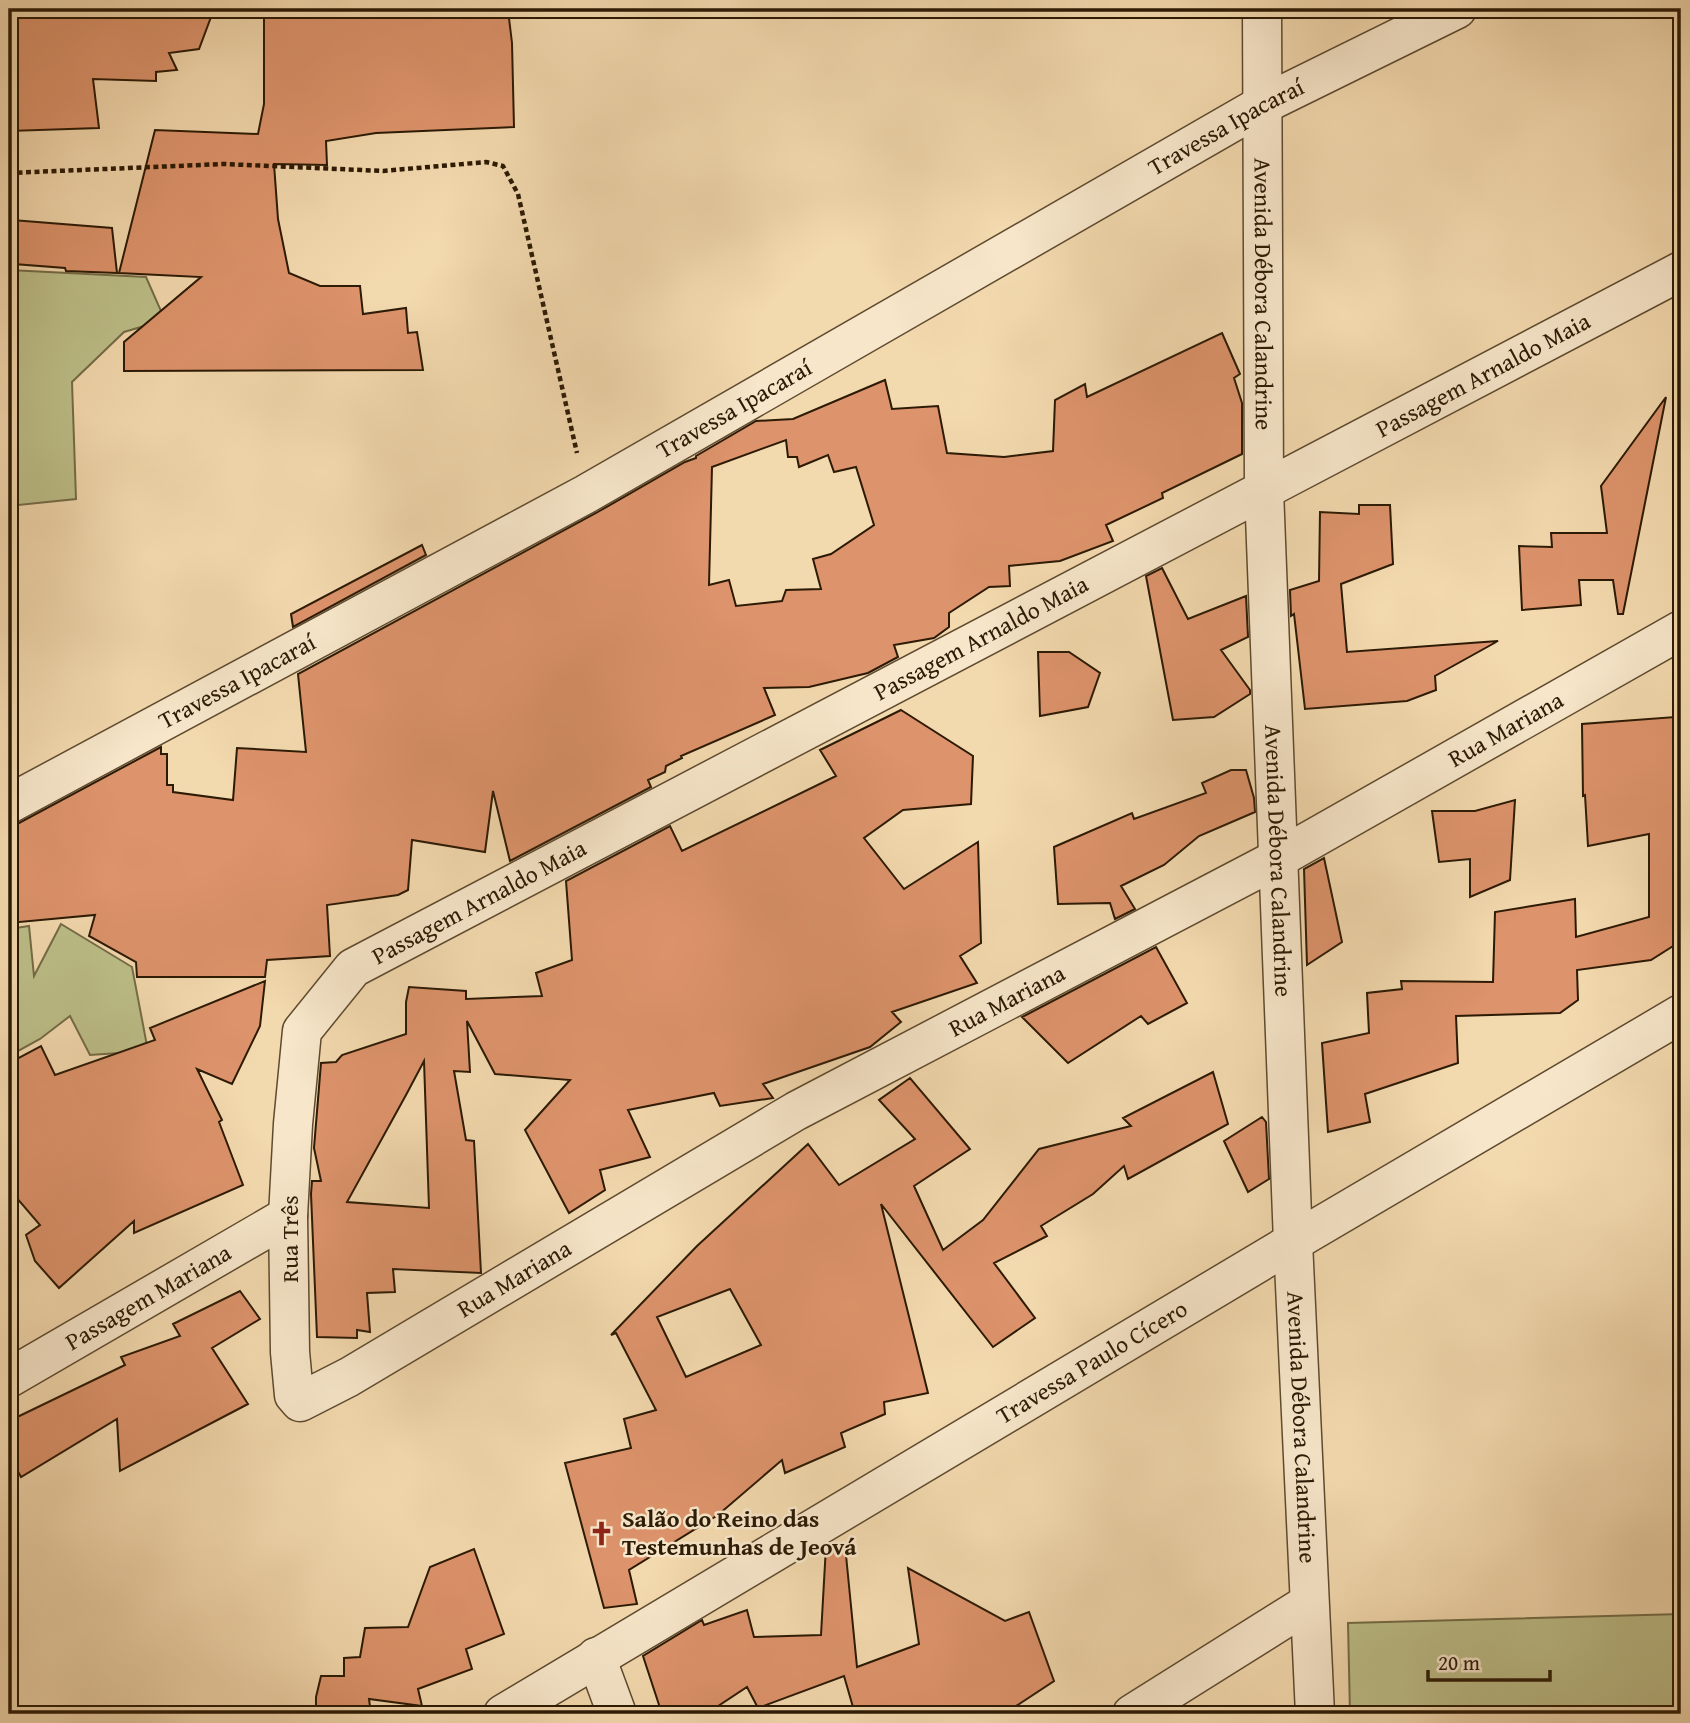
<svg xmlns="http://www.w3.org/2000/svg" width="1690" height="1723" font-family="'Gentium Book Plus',serif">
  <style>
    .green { fill: #bdbf89; stroke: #746c47; stroke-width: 2 }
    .building { fill: #dd936b; stroke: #2c1a05; stroke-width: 2; fill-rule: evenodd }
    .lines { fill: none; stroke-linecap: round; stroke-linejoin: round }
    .minor-casing { stroke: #5e4a2f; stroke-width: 41 }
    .path { stroke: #2c1a05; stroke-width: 4.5; stroke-dasharray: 5 3.5; stroke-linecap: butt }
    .minor { stroke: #f7e6ca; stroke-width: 38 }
    .labels { text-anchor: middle; stroke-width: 5; stroke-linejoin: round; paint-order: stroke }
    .street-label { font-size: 24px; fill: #2c1a05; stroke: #f7e6ca }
    .poi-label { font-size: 24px; font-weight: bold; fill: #2c1a05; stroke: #f7e6ca; text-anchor: start }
  </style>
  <rect width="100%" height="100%" fill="#f3d9ae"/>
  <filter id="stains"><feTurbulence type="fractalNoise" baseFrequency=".00286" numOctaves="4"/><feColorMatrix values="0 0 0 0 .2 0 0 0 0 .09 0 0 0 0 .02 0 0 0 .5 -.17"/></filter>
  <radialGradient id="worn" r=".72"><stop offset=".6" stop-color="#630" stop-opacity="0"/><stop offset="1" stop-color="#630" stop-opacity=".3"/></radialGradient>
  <!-- green -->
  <path class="green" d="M9,270L146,277L165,320L124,332L72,382L76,499L9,506Z
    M61,924L132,967L148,1051L90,1055L70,1016L40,1039L9,1056V929L29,926L34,976Z
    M1681,1614V1714H1350L1348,1623Z"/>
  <!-- building -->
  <path class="building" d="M9,9H214L199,49L169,53L177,70L156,72V81L93,79L99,128L9,131Z
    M378,9L508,10L512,43L514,127L376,133L326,141L327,165L274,164L278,219L289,273L320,286H360L363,314L406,308L408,333L417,332L423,370L124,371V342L201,277L119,273L155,130L258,134L264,104V15Z
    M12,220L112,228L117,273L66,271L65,268L14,264Z
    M1222,333L1240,374L1234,378L1242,403V454L1162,493L1163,498L1106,525L1113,541L1060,561L1009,566L1010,586L989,587L949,613V627L934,638L894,645L898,657L868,673L809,687L764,688L775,715L681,756L682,758L666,766L665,772L648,780L651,787L510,861L493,791L485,852L412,840L408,890L398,895L327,905L330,956L267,960L265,977H137L136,962L89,936L95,915L9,923V826L19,823L161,747V754H167V785H173V792L233,800L237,748L306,752L298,674L596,513L685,462L696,458V456L756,421L793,419L885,380L892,409L938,406L947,453L1004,457L1053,451L1055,400L1085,384L1087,397ZM786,440L788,457H797L799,467L828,455L834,472L856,467L874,525L831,554L813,559L821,589L786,590L782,601L736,606L729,580L709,585L712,467Z
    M1666,397L1623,614H1618L1613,580H1579L1581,605L1522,610L1519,546L1552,547L1551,533H1607L1601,486Z
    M1359,505H1390L1393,564L1341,584L1347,652L1498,641L1435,676L1436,690L1407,701L1305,709L1294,614L1291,616L1290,590L1319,581L1320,512L1359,514Z
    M422,545L426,555L293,627L291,614Z
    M1162,568L1188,619L1246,596L1248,637L1221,650L1250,690V694L1214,717L1173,720L1146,576Z
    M1038,652H1069L1100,673L1088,707L1040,716Z
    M901,710L973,756L971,804L903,810L864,838L904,889L978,842L981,943L960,956L977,983L892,1012L901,1022L870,1047L763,1084L773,1098L720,1106L714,1093L628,1110L650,1157L600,1170L605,1190L569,1213L525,1130L570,1080L495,1074L467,1021L470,1072L454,1071L466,1140L474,1141L481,1273L393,1269L395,1292L367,1293L370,1332L357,1330V1338L317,1337L311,1194L312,1181H321L314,1148L321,1063L336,1062L342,1055L406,1034V1002L409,987L466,991V999L542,996L536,973L572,960L566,881L670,826L682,851L836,776L820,750ZM424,1061L429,1208L347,1202L406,1095Z
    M1675,717L1673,738L1681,737V941L1651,960L1577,970L1578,1000L1560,1013L1456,1016L1458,1063L1365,1094L1370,1122L1328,1132L1322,1043L1369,1033L1367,993L1402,989L1401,981L1493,982L1495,912L1575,899L1576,937L1649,917V834L1588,846L1585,795L1583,796L1582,724Z
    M1231,770H1246L1254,798L1255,812L1199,836L1164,865L1121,886L1135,909L1115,919L1110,903L1058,904L1054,847L1132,813L1134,819L1206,793L1202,783Z
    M1515,800L1510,880L1470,897V859L1439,862L1432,811H1475Z
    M1324,858L1342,942L1307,965L1304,869Z
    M1156,947L1187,1003L1148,1024L1141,1016L1068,1063L1022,1017Z
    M265,981L260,1026L232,1084L197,1069L222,1120L219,1122L243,1185L134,1233V1221L59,1288L35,1261L26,1235L40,1225L9,1189V1063L41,1046L55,1075L155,1040L150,1028Z
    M1213,1072L1228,1124L1128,1179L1124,1166L1093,1194L1041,1226L1047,1236L994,1263L1035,1318L993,1347L881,1204L928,1393L884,1402L885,1414L841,1433L845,1447L785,1473L782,1460L718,1515L629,1570L637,1604L604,1608L565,1463L631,1448L624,1419L656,1410L616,1333L611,1335L697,1246L808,1144L839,1185L915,1139L879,1100L910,1078L970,1149L914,1186L943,1250L983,1220L1039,1149L1131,1126L1123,1118ZM730,1289L761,1345L686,1377L657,1317Z
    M1262,1117L1266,1122L1269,1179L1248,1192L1224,1141Z
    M240,1291L260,1319L212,1348L248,1404L120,1471L117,1419L21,1477L9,1455V1421L125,1365L121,1357L180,1336L173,1324Z
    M845,1545L857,1667L919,1644L908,1568L1005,1621L1029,1612L1054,1681L1004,1714H855L844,1676L758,1708L747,1687L706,1714H662L643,1656L702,1620L704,1625L747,1610L754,1637L821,1635L826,1546Z
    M474,1549L504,1634L466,1649L472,1669L418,1689L422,1706L369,1699L371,1714H316V1697L321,1676H344V1658L360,1657L365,1628L408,1627L430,1567Z"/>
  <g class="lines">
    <defs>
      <g id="minor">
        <path id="s1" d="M1262,9L1264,490L1293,1242L1315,1714"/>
        <path id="s2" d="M1681,271L353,968L302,1031L293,1124L288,1216L290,1352L294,1395L300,1402L349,1377L796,1111L1279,858L1681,630"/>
        <path id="s3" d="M9,804L586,494L1262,105L1457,9"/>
        <path id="s4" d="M9,1378L288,1216"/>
        <path d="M596,1657L617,1714"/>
        <path id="s5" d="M503,1714L1293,1242L1681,1014"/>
        <path d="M1132,1714L1309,1603"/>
      </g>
    </defs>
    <!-- minor casing -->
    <use href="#minor" class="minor-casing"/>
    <!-- path -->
    <path class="path" d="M9,173L224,164L383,171L486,162L503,166L518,194L577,453"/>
    <!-- minor -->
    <use href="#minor" class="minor"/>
  </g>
  <!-- icons -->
  <defs>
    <symbol id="church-bare" viewBox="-9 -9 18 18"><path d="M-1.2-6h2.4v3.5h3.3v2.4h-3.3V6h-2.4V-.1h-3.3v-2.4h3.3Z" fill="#8f2418" stroke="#f7e6ca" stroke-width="2.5" paint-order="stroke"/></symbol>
  </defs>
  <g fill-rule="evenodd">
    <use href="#church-bare" x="584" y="1516" width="35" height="35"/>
  </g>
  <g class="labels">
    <!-- street labels -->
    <g class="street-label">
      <text dy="8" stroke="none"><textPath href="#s3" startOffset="1393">Travessa Ipacaraí</textPath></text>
      <text dy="8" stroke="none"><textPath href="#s1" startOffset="285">Avenida Débora Calandrine</textPath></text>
      <text transform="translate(1483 375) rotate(-28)" y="8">Passagem Arnaldo Maia</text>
      <text dy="8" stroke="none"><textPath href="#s3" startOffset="826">Travessa Ipacaraí</textPath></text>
      <text transform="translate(981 638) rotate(-28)" y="8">Passagem Arnaldo Maia</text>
      <text dy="8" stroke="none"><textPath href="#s3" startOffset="259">Travessa Ipacaraí</textPath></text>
      <text dy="8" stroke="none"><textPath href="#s2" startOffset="3336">Rua Mariana</textPath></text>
      <text dy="8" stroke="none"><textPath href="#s1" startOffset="852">Avenida Débora Calandrine</textPath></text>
      <text transform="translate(479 902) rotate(-28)" y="8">Passagem Arnaldo Maia</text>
      <text dy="8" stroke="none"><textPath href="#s2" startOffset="2768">Rua Mariana</textPath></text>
      <text transform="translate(290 1239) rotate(-90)" y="8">Rua Três</text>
      <text dy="8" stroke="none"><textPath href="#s2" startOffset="2202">Rua Mariana</textPath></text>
      <text dy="8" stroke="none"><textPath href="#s4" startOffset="161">Passagem Mariana</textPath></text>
      <text dy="8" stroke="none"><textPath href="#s5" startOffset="686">Travessa Paulo Cícero</textPath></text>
      <text dy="8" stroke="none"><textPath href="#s1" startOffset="1419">Avenida Débora Calandrine</textPath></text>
    </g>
    <!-- poi labels -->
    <g class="poi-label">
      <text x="622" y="1527">Salão do Reino das<tspan x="622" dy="28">Testemunhas de Jeová</tspan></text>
    </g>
  </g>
  <!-- margin -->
  <rect width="1690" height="1723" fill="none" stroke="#f3d9ae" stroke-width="35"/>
  <rect x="10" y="10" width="1669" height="1702" fill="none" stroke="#2c1a05" stroke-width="3.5"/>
  <rect x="18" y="18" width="1655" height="1688" fill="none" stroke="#2c1a05" stroke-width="2"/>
  <!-- scale -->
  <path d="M1428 1670v10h122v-10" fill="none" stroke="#2c1a05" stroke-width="3.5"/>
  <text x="1438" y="1670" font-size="21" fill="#2c1a05" stroke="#f7e6ca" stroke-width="5" paint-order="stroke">20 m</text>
  <rect width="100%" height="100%" filter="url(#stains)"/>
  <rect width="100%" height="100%" fill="url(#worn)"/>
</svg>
